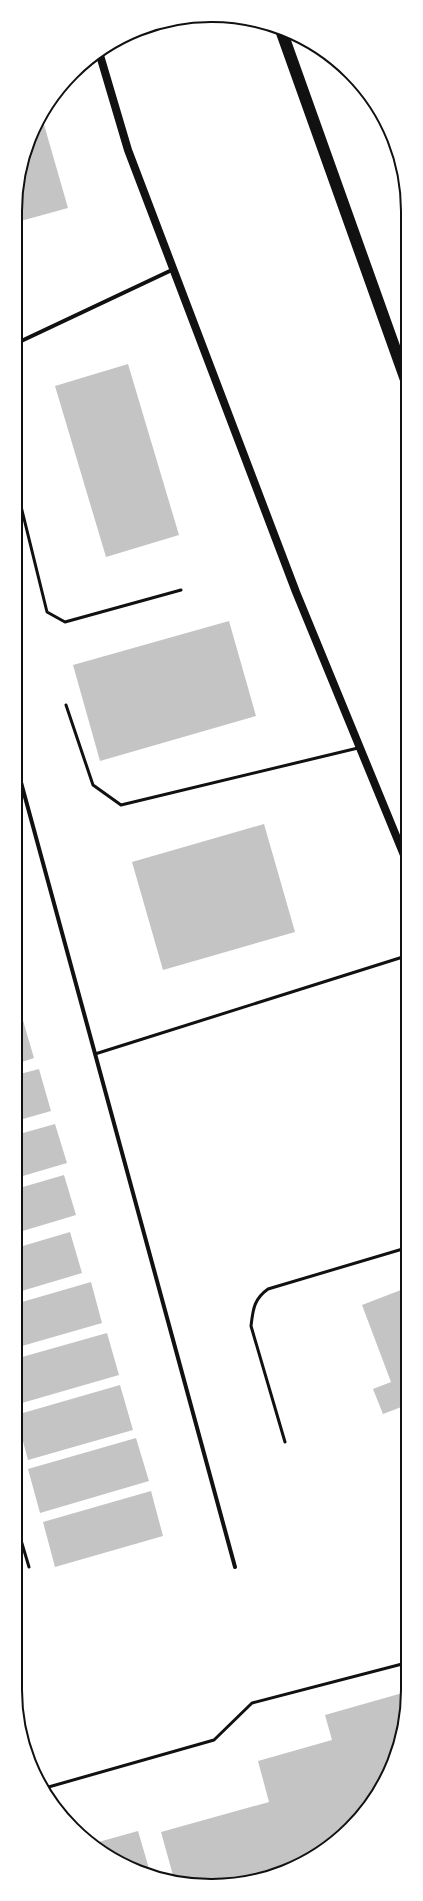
<svg xmlns="http://www.w3.org/2000/svg" width="423" height="1901" font-family="Helvetica,sans-serif">
  <style>
    .building { fill: #c4c4c4 }
    .lines { fill: none; stroke-linecap: round; stroke-linejoin: round }
    .service { stroke: #111; stroke-width: 3 }
    .minor { stroke: #111; stroke-width: 4 }
    .secondary { stroke: #111; stroke-width: 8 }
    .motorway { stroke: #111; stroke-width: 12 }
    .rim { fill: none; stroke: #111; stroke-width: 2 }
  </style>
  <rect width="100%" height="100%" fill="#fff"/>
  <!-- building -->
  <path class="building" d="M41,114L68,208L17,222V186Z
    M128,364L179,535L106,557L55,386Z
    M229,621L256,716L100,761L73,665Z
    M264,824L295,932L163,970L132,862Z
    M22,1017L34,1058L16,1064V1019Z
    M39,1069L51,1111L16,1121V1075Z
    M55,1124L67,1163L16,1178V1135Z
    M64,1175L76,1215L16,1233V1189Z
    M70,1232L82,1273L15,1293L16,1248Z
    M91,1282L102,1323L15,1348V1304Z
    M406,1288V1413L404,1406L383,1414L373,1389L391,1382L362,1305Z
    M107,1333L119,1375L15,1405V1359Z
    M120,1385L133,1430L28,1460L16,1415Z
    M136,1438L149,1481L40,1513L28,1469Z
    M151,1491L163,1536L55,1567L43,1522Z
    M406,1692V1715L382,1788L331,1845L274,1876L198,1886L174,1879L161,1832L269,1802L258,1761L332,1740L325,1715Z
    M138,1831L150,1872L124,1866L95,1843Z"/>
  <g class="lines">
    <!-- service -->
    <path class="service" d="M16,486L47,612L65,622L181,590
      M66,705L93,785L121,805L358,748
      M95,1054L406,956
      M285,1442L251,1326C253,1309 254,1299 268,1289L406,1248
      M15,1520L29,1567
      M45,1788L214,1740L252,1703L406,1663"/>
    <!-- minor -->
    <path class="minor" d="M17,343L174,269
      M16,764L235,1567"/>
    <!-- secondary -->
    <path class="secondary" d="M99,52L128,150L296,592L406,860"/>
    <!-- motorway -->
    <path class="motorway" d="M281,30L406,380"/>
  </g>
  <!-- crop -->
  <path d="M0 0H423V1901H0ZM211 22H212A189 189 0 0 1 401 211V1690A189 189 0 0 1 212 1879H211A189 189 0 0 1 22 1690V211A189 189 0 0 1 211 22Z" fill="#fff" fill-rule="evenodd"/>
  <path class="rim" d="M211 22H212A189 189 0 0 1 401 211V1690A189 189 0 0 1 212 1879H211A189 189 0 0 1 22 1690V211A189 189 0 0 1 211 22Z"/>
</svg>
